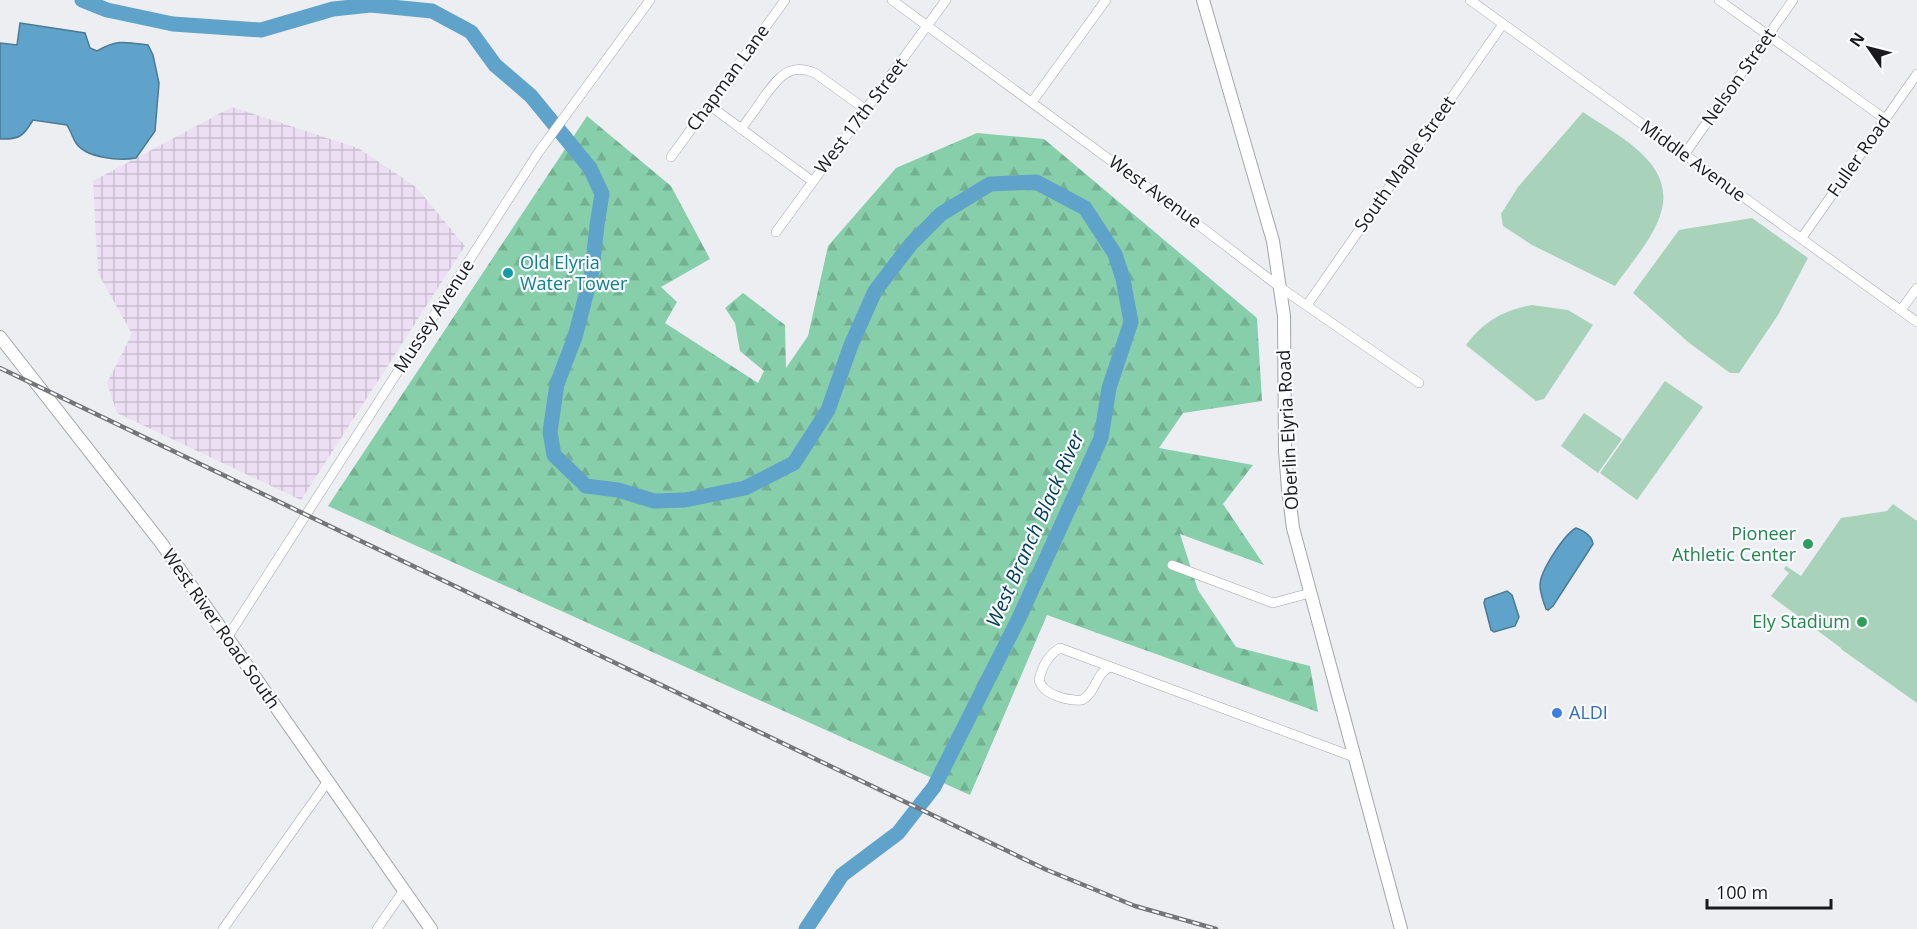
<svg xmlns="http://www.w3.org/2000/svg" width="1917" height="929" font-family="'Open Sans',sans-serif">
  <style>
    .industrial { fill: url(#industrial-grid) }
    .green { fill: #a9d2bb }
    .forest { fill: url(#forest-firs) }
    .water { fill: #60a3ca; stroke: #4b7a96; stroke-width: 1.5 }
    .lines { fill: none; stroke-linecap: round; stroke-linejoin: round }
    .river { stroke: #60a3ca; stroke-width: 15 }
    .minor-casing { stroke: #a4a5aa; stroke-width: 10 }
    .major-casing { stroke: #a4a5aa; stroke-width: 14 }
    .minor { stroke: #fff; stroke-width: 9 }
    .major { stroke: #fff; stroke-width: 12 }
    .rail-casing { stroke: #747578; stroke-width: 4.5 }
    .rail { stroke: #fafbff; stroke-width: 2; stroke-dasharray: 7; stroke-linecap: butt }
    .culture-dot { fill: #0f9aa8; stroke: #fafbff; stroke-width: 2 }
    .leisure-dot { fill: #2e9e5b; stroke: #fafbff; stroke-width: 2 }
    .shop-dot { fill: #3f7fe0; stroke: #fafbff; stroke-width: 2 }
    .labels { text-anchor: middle; stroke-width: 4.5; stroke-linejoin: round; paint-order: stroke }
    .street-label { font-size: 18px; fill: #1a1a1c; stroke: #fafbff }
    .culture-label { font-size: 18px; fill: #0d838f; stroke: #fafbff; text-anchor: start }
    .leisure-label { font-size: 18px; fill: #27864d; stroke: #fafbff; text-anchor: end }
    .shop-label { font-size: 18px; fill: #366cbe; stroke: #fafbff; text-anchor: start }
    .water-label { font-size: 20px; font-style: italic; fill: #033e59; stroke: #fafbff }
  </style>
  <defs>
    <pattern id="industrial-grid" width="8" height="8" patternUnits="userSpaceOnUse" patternTransform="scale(1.5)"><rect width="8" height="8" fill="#ecdff3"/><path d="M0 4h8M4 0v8" fill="none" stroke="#cabfd0"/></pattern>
    <pattern id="forest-firs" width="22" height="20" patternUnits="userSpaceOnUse" patternTransform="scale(1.5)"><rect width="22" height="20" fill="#87cfaa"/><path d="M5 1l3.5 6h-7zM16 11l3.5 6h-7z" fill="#74b192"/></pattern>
  </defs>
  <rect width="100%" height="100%" fill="#eceef2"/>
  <!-- industrial -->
  <path class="industrial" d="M232,107L358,148L416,187L465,246L301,500L117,413L107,383L132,334L98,273L93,181Z"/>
  <!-- green -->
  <path class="green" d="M1583,112C1621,138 1682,166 1658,221C1649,243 1629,266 1615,286L1532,245L1503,226L1501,214L1518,187Z
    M1752,218L1808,258L1778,315L1739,373H1730L1688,342L1633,293L1679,230Z
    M1532,305L1568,310L1593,325L1544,399L1536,401L1466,345C1483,322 1503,310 1532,305Z
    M1665,381L1703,407L1637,500L1600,473Z
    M1584,413L1622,439L1598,473L1561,446Z
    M1893,504L1917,521V703L1841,649V648L1771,596L1789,573L1784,569L1786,566L1801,576L1841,518L1887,511Z"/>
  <!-- forest -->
  <path class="forest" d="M587,116L671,186L710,259L661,287L677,302L665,323L758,383L764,371L740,351L735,323L725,308L743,293L785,325L786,368L808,336L828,246L896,168L977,133L1044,139L1257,318L1262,401L1183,413L1159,448L1253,465L1223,504L1264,565L1180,534L1198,590L1236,647L1310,666L1318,712L1047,615L970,795L328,506Z"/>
  <!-- water -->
  <path class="water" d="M20,23L85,33L90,48L97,51C118,39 125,42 148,45L153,55L159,83L155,131L136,158C119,161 86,158 76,143C72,137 71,131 67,125L33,120C24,135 20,140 0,139V43L17,45Z
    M1576,528C1584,531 1592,536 1593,544L1553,606L1548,610L1546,609C1543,601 1540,593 1540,585C1540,571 1564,535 1576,528Z
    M1507,591L1512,595L1519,617L1515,626L1494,632L1491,630L1484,603L1485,599Z"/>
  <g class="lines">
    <!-- river -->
    <path class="river" d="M82,0L107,10L173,24L261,30L333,9L371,5L432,11L471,32L495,65L531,96L590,168L602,194L597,225L592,271L585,299L575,337L557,384L550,432L554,455L586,486L618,490L654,501L685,500L745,488L794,463L828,410L851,345L875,291L911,244L941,214L990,184L1036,182L1085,208L1115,254L1123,279L1131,322L1109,388L1101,438L1019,618L934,787L898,833L842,875L806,929"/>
    <defs>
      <path id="minor" d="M892,0L1196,223L1281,288L1419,383
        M1470,0L1917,322
        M1719,0L1885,119
        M1032,102L1106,0
        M709,105L812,181
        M741,129C749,118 757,108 764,97C778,78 789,62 815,73L865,109
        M1684,155L1793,0
        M671,157L785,0
        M776,232L946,0
        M1801,239L1917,74
        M1307,305L1503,24
        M1901,310L1917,288
        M1172,565L1273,603L1310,593
        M227,638L538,153L650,0
        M1110,667C1095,674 1096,693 1082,700C1068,701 1043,695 1039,680C1042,667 1048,655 1060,648L1354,757
        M223,929L328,781
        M377,929L404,890"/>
      <path id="major" d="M1203,0L1273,241L1284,316L1285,451L1288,489L1293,528L1401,929
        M0,337L162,544L431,929"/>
    </defs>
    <!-- minor casing -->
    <use href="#minor" class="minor-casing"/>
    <!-- major casing -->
    <use href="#major" class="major-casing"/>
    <!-- minor -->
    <use href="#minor" class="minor"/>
    <!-- major -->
    <use href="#major" class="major"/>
    <defs>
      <path id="rail" d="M0,368L1047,870L1135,906L1216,929"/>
    </defs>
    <!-- rail casing -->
    <use href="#rail" class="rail-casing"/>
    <!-- rail -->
    <use href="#rail" class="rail"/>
  </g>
  <!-- markers -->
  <circle class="culture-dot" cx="508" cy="273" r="6"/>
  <g class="leisure-dot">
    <circle cx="1808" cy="544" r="6"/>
    <circle cx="1862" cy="622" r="6"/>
  </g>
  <circle class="shop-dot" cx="1557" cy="713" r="6"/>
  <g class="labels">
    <!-- street labels -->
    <g class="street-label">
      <text transform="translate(1739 77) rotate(-55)" y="6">Nelson Street</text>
      <text transform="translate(728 78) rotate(-54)" y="6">Chapman Lane</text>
      <text transform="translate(861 116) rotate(-53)" y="6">West 17th Street</text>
      <text transform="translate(1859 156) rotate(-55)" y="6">Fuller Road</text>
      <text transform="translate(1693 161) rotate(36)" y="6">Middle Avenue</text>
      <text transform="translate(1405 164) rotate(-55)" y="6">South Maple Street</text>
      <text transform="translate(1155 192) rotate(36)" y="6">West Avenue</text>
      <text transform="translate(434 316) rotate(-57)" y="6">Mussey Avenue</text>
      <text transform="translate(1288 430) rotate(-93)" y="6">Oberlin Elyria Road</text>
      <text transform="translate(221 629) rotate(55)" y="6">West River Road South</text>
    </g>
    <!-- culture labels -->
    <g class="culture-label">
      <text x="520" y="269">Old Elyria<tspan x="520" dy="21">Water Tower</tspan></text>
    </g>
    <!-- leisure labels -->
    <g class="leisure-label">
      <text x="1796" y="540">Pioneer<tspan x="1796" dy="21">Athletic Center</tspan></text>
      <text x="1850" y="628">Ely Stadium</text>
    </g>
    <!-- shop labels -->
    <g class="shop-label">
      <text x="1569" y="719">ALDI</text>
    </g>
    <!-- water labels -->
    <g class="water-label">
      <text transform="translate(1035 529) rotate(-66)" y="7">West Branch Black River</text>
    </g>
  </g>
  <!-- north arrow -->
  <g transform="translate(1869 48) rotate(305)" stroke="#fafbff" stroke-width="4.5" paint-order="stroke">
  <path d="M0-4.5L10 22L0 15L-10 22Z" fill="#1a1a1c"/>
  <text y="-9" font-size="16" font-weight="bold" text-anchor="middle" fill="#1a1a1c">N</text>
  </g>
  <!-- scale -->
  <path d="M1707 899v9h124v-9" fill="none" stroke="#1a1a1c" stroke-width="3"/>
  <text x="1716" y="899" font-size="18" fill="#1a1a1c" stroke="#fafbff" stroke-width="4.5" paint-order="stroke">100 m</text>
</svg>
